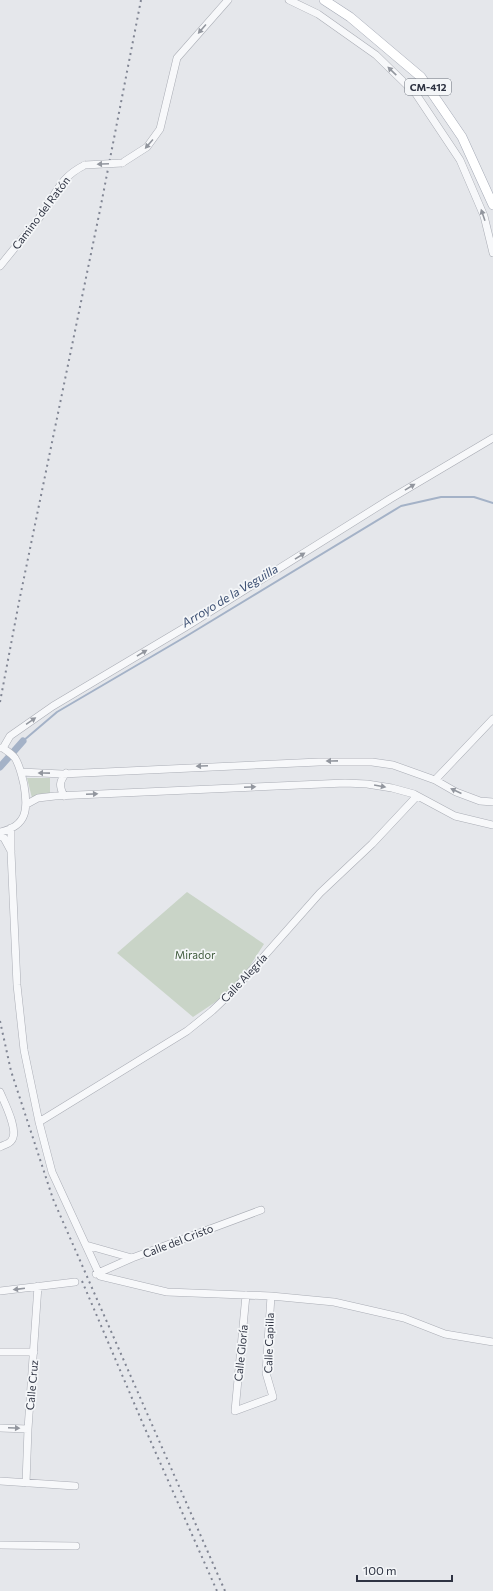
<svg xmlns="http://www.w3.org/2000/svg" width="493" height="1591" font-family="Commissioner,sans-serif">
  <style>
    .green { fill: #c9d4c7 }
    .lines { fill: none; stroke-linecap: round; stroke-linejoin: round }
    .stream { stroke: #a4b2c7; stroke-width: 2 }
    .canal { stroke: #a4b2c7; stroke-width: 7 }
    .minor-casing { stroke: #aaadb5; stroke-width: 8 }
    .major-casing { stroke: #a5aab6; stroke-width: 10 }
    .minor { stroke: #f7f8fa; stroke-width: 7 }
    .major { stroke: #fff; stroke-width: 9 }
    .rail { stroke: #808593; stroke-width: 2; stroke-dasharray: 2 4; stroke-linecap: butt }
    .minor-bridge-casing { stroke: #aaadb5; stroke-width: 8; stroke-linecap: butt }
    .minor-bridge { stroke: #f7f8fa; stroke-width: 7 }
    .oneway { fill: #92969e }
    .labels { text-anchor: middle; stroke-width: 3.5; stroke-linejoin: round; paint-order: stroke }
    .shield { fill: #f4f6f8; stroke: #696e79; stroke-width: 1 }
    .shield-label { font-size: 10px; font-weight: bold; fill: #2e3342 }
    .street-label { font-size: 11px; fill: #2e3342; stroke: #f4f6f8 }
    .park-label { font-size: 11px; fill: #405c3d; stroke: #f4f6f8 }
    .water-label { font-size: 12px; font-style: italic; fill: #3c4f72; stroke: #f4f6f8 }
  </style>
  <rect width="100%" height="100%" fill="#e5e7eb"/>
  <!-- green -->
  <path class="green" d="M27,778H50V793L41,794L32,798Z
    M187,892L264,944L235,989L193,1017L117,953Z"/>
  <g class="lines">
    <!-- stream -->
    <path class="stream" d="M23,741L57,712L185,637L401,506L441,497H474L493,503"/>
    <!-- canal -->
    <path class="canal" d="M0,767L23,741"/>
    <defs>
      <path id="minor" d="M289,0L318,14L376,55L416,94L460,160L484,216L493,253
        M122,163L147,147L160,129L177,58L228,0
        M0,266C13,250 26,234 39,218C56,196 58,178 85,165
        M0,748H3C7,751 12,754 15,758C20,766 22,776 24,785C28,808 28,826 0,832
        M3,748L10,736L53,706L184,628L390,499L493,438
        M21,772L62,774L319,762H372L393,765L435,780L456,792L480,801L493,802
        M435,780L493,719
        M64,796C59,786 59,782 66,773
        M27,804L38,798L55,796L345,783L367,784L392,788L414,794L455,816L493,825
        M11,828V852L17,985L24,1050L39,1122L52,1172L100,1276L167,1292L271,1296L334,1302L404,1318L445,1334L493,1342
        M0,836L4,838L11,851
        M0,1092C4,1102 20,1132 11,1141C9,1144 3,1145 0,1147
        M39,1122L187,1031L212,1011L235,989L320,893L372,844L417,796
        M86,1245L132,1258
        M96,1274L132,1258L261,1210
        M0,1291L75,1282
        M246,1295L235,1411L273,1397L266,1373L271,1296
        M0,1352H34
        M0,1428L28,1429
        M0,1481L75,1486
        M26,1483L28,1429L38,1286
        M0,1545L76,1546"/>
      <path id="major" d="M324,0L350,17L421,77L462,137L493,205"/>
    </defs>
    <!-- minor casing -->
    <use href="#minor" class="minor-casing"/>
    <!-- major casing -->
    <use href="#major" class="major-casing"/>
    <!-- minor -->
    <use href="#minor" class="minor"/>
    <!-- major -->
    <use href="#major" class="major"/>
    <!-- rail -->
    <path class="rail" d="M0,702L19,602L100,210L141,0
      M0,1021L11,1071L53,1199L225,1591
      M82,1281L143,1424L217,1591"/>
    <defs>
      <path id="minor-bridge" d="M85,165L122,163"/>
    </defs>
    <!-- minor-bridge casing -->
    <use href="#minor-bridge" class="minor-bridge-casing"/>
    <!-- minor-bridge -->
    <use href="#minor-bridge" class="minor-bridge"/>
  </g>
  <!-- one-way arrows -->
  <defs><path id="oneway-solid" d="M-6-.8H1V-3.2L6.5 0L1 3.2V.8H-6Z"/></defs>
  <g class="oneway">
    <use href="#oneway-solid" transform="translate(202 29) rotate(131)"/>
    <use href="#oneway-solid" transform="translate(392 71) rotate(-136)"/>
    <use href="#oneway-solid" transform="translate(149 144) rotate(131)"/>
    <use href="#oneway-solid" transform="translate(103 164) rotate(178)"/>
    <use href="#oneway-solid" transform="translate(483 215) rotate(-109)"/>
    <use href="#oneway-solid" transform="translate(410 487) rotate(-31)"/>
    <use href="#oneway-solid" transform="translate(300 556) rotate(-32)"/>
    <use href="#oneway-solid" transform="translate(142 653) rotate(-31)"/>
    <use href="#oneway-solid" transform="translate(31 721) rotate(-35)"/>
    <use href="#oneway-solid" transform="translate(332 761) rotate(179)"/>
    <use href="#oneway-solid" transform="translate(202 766) rotate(178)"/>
    <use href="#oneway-solid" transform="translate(44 773) rotate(-179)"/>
    <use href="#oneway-solid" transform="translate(380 786) rotate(10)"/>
    <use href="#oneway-solid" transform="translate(250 787) rotate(-3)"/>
    <use href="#oneway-solid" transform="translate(456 791) rotate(-155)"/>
    <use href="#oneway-solid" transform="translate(92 794) rotate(-3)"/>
    <use href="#oneway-solid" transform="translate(19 1289) rotate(173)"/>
    <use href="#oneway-solid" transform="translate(14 1428) rotate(2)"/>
  </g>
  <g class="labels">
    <!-- shield labels -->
    <rect class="shield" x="405" y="79" width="46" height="16" rx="3"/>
    <g class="shield-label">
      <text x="428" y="91">CM-412</text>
    </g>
    <!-- street labels -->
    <g class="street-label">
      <text transform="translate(41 213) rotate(-53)" y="4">Camino del Ratón</text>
      <text transform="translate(244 978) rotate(-47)" y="4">Calle Alegría</text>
      <text transform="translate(178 1241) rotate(-21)" y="4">Calle del Cristo</text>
      <text transform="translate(269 1343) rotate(-88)" y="4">Calle Capilla</text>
      <text transform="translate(241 1353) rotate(-84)" y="4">Calle Gloría</text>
      <text transform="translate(32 1385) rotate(-85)" y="4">Calle Cruz</text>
    </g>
    <!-- park labels -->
    <g class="park-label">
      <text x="195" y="959">Mirador</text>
    </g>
    <!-- water labels -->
    <g class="water-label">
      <text transform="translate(230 596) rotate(-31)" y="4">Arroyo de la Veguilla</text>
    </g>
  </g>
  <!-- scale -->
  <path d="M357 1575v6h95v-6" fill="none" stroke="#2e3342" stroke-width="2"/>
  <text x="363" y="1575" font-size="12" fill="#2e3342" stroke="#f4f6f8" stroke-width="3" paint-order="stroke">100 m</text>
</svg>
